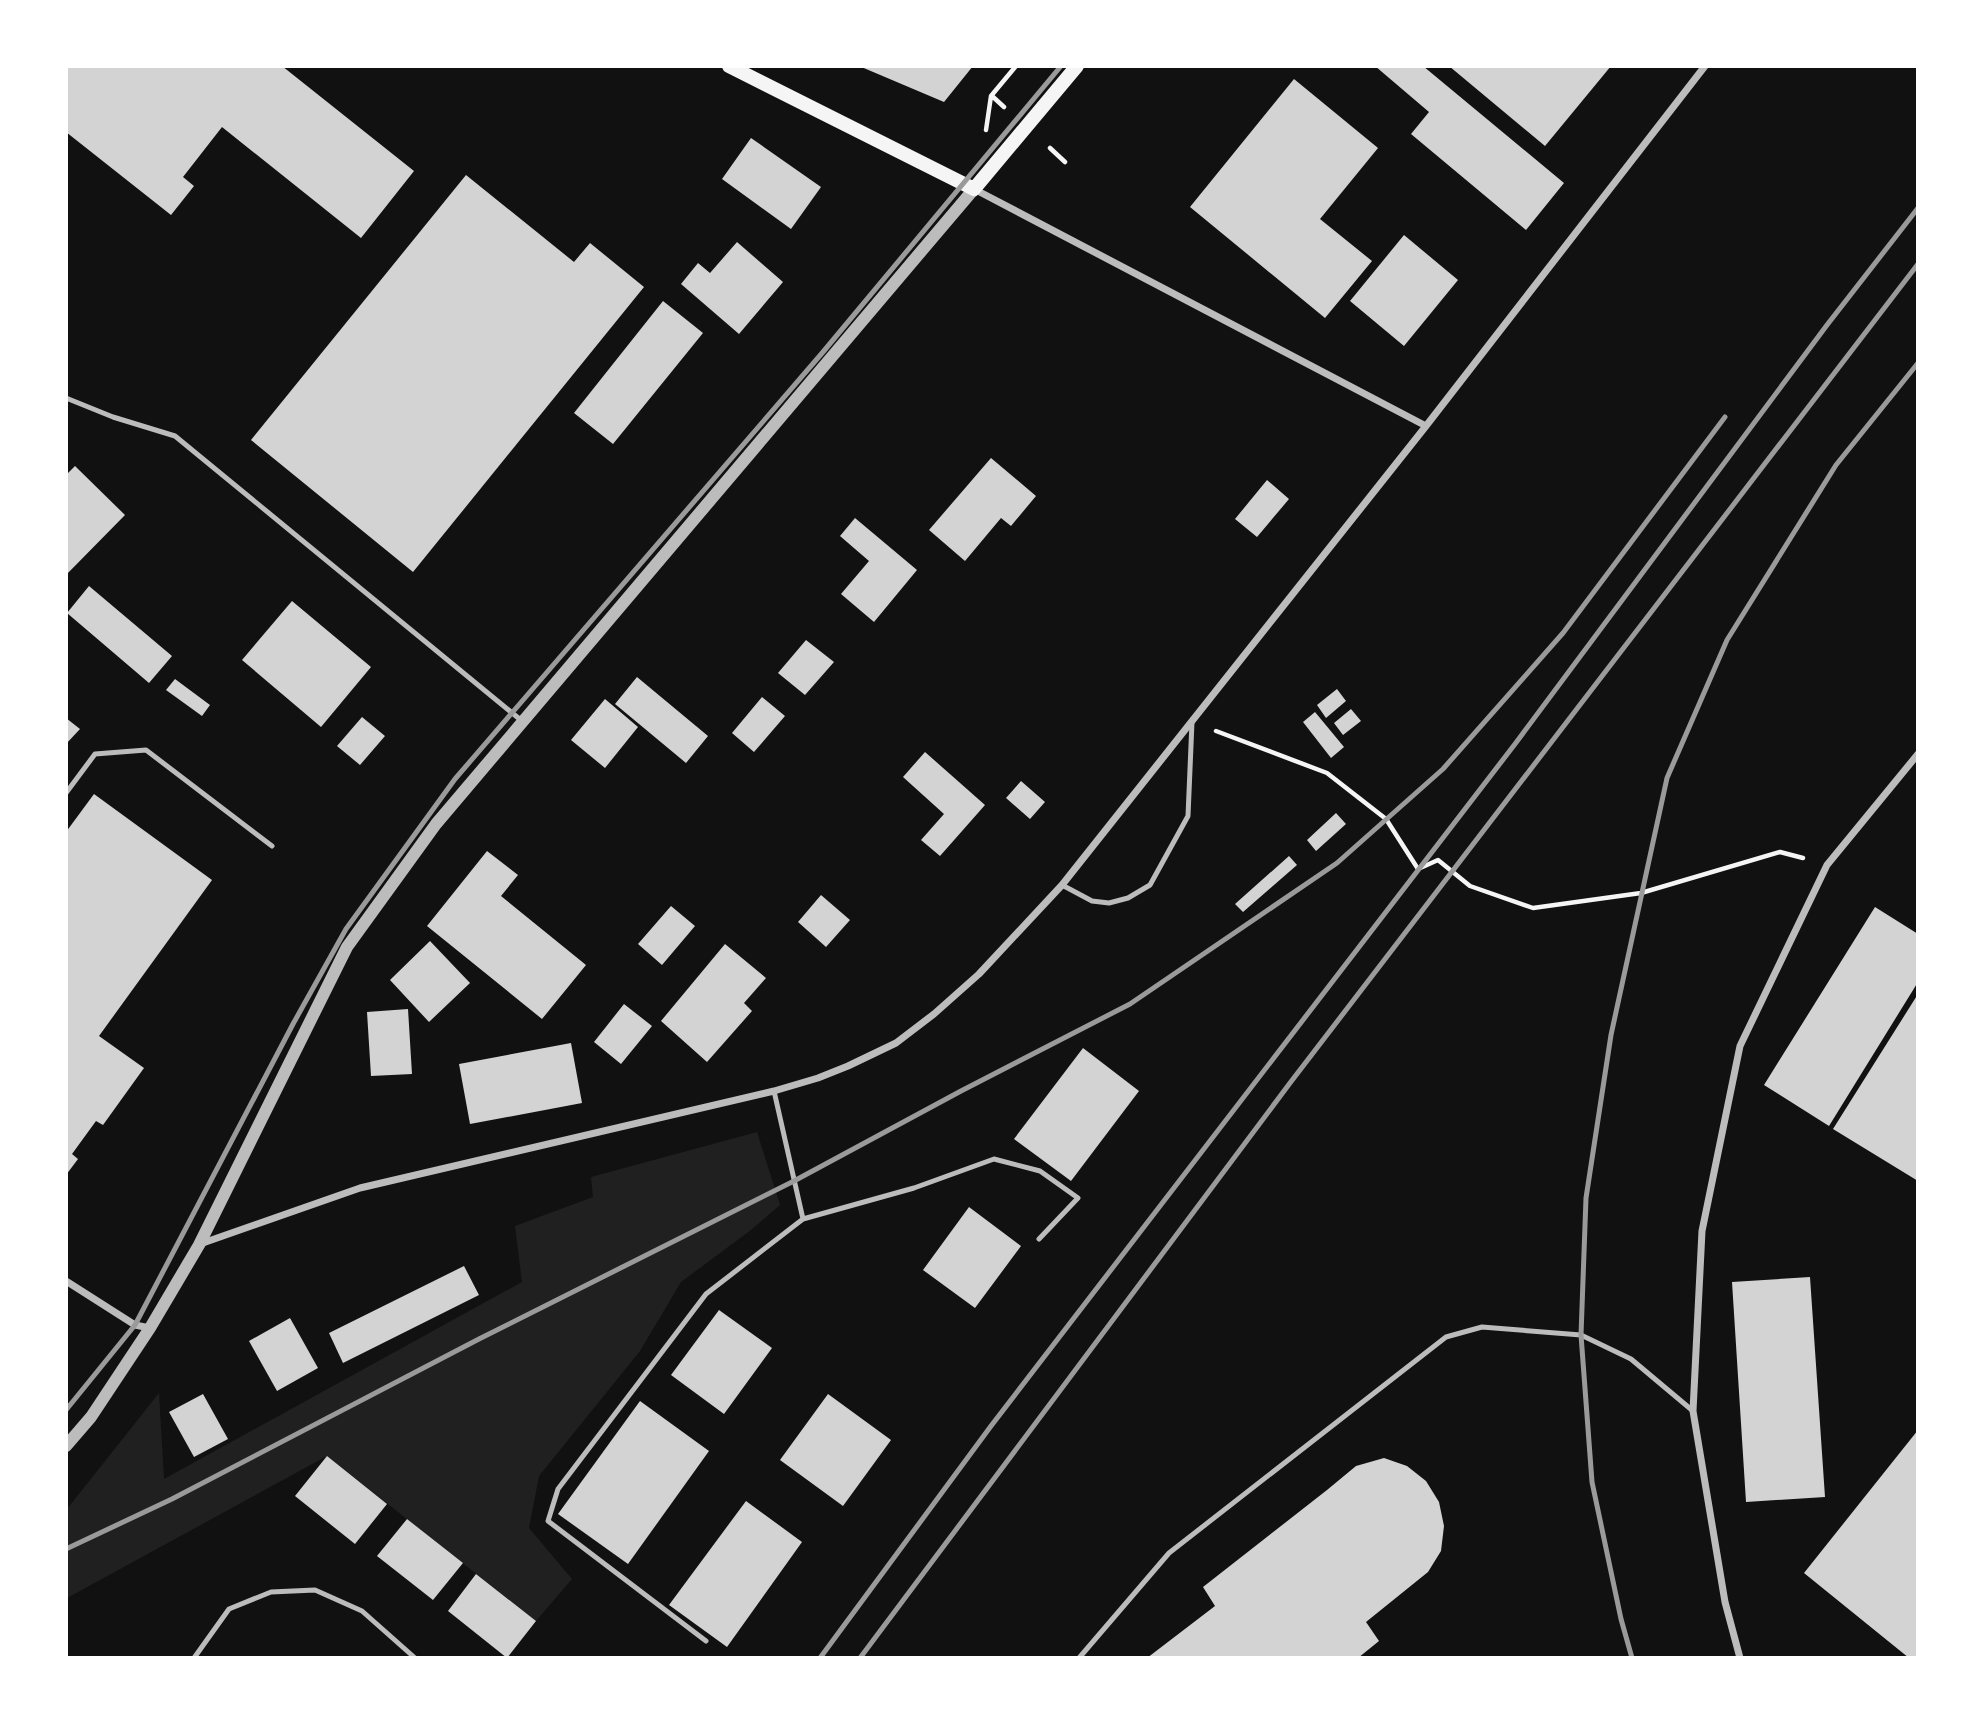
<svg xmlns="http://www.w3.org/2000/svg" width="1984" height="1724" font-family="Raleway,sans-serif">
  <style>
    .green { fill: #202020 }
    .building { fill: #d3d3d3 }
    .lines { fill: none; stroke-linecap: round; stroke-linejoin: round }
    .path { stroke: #f5f5f5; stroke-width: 4.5 }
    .service { stroke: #bcbcbc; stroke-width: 5 }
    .minor { stroke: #bcbcbc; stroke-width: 7 }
    .tertiary { stroke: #bcbcbc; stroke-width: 12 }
    .secondary { stroke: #f5f5f5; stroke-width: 14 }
    .rail { stroke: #9a9a9a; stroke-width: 5 }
  </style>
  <rect width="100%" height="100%" fill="#111"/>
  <!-- green -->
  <path class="green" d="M757,1132L780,1205L751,1230L681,1282L640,1351L539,1476L529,1528L572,1579L536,1621L327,1456L67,1598V1509L159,1393L164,1479L522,1282L515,1226L593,1197L591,1177Z"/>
  <!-- building -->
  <path class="building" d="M66,66H282L414,171L361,238L222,127L183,177L194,186L171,215L66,132Z
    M859,66H973L944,102Z
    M1375,66H1423L1564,183L1526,230L1411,134L1429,112Z
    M1449,66H1611L1545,146Z
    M1294,79L1378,148L1320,219L1372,261L1325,318L1190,207Z
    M751,138L821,187L791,229L722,179Z
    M466,175L574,262L590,243L644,287L413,572L251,440Z
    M1404,235L1458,280L1404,346L1350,301Z
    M737,242L783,282L739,334L681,284L698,263L710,273Z
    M663,301L703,333L613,444L574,413Z
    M991,458L1036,496L1011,526L1001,518L965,561L929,530Z
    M75,466L125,515L66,575V475Z
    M1267,480L1289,499L1257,537L1235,519Z
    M855,518L917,570L874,622L841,594L869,561L840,536Z
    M89,586L172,656L149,683L67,613Z
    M292,601L371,667L321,727L242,660Z
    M806,640L834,662L805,695L778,673Z
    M637,677L708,736L686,763L615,704Z
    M175,679L210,705L202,716L166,690Z
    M1337,689L1346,701L1326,718L1317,705Z
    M762,697L785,716L754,752L732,733Z
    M605,699L638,727L605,768L571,740Z
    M1351,709L1361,721L1343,735L1334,723Z
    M1315,712L1344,747L1331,758L1303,722Z
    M362,717L385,736L360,765L337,746Z
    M66,718L80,729L66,744Z
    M925,752L985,805L940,856L921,840L944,814L903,777Z
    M1021,781L1045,802L1030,819L1006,798Z
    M94,794L212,880L99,1036L144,1068L103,1125L96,1121L72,1154L78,1159L66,1175V832Z
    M1336,813L1346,824L1316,851L1307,840Z
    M487,851L518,875L501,896L586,965L542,1019L427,926Z
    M1289,856L1297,865L1243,912L1235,904Z
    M821,895L850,920L826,947L798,922Z
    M671,906L695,926L662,965L638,944Z
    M1875,907L1918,934V982L1829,1126L1764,1085Z
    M430,941L470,983L429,1022L390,980Z
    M725,944L766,978L744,1003L752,1011L707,1062L661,1021Z
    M1918,994V1181L1833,1129Z
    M624,1004L652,1026L621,1064L594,1042Z
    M408,1009L412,1074L371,1076L367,1012Z
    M571,1043L582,1103L470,1124L459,1064Z
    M1083,1048L1139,1091L1071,1181L1014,1139Z
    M969,1207L1021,1246L975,1308L923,1270Z
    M464,1266L479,1295L343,1363L329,1333Z
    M1810,1277L1825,1497L1746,1502L1732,1282Z
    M719,1310L772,1348L724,1414L671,1375Z
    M290,1318L318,1368L277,1391L249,1341Z
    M203,1394L228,1439L194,1457L169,1412Z
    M828,1394L891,1440L843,1506L780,1460Z
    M640,1401L709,1451L628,1564L558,1514Z
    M1918,1430V1658H1909L1804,1573Z
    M327,1456L387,1504L355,1544L295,1496Z
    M1384,1458L1407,1466L1426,1481L1439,1502L1444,1526L1441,1551L1428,1572L1366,1622L1379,1641L1358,1658H1147L1215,1606L1203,1587L1327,1490L1356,1466Z
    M746,1501L802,1542L727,1647L669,1605Z
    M407,1519L463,1563L433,1600L377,1556Z
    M476,1574L536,1621L507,1658L448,1611Z"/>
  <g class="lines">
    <!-- path -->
    <path class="path" d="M992,96L1004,107
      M986,130L991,96L1016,66
      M1050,148L1065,162
      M1216,731L1327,773L1386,819L1418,869L1438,860L1470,886L1533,908L1641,893L1780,852L1803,858"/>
    <!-- service -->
    <path class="service" d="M66,398L113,417L175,436L522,721
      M66,793L95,754L146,750L272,846
      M1062,885L1092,901L1109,903L1128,898L1150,885L1188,816L1192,722
      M774,1091L803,1219
      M706,1641L548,1521L558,1489L706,1294L803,1219L914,1188L994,1159L1040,1171L1078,1198L1039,1239
      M194,1658L229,1609L271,1592L315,1590L362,1611L415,1658
      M1079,1658L1169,1553L1446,1337L1482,1327L1581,1335L1631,1359L1693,1411"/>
    <!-- minor -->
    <path class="minor" d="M974,189L1426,426
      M200,1244L360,1188L774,1091L818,1078L848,1066L896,1043L934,1014L979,974L1062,885L1426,426L1705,66
      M66,1281L135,1325L150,1328
      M1740,1658L1725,1602L1693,1411L1702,1231L1740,1046L1827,865L1918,754"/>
    <!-- tertiary -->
    <path class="tertiary" d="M66,1446L91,1417L150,1328L199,1245L347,947L436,824L974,189"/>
    <!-- secondary -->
    <path class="secondary" d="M729,66L974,189L1077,66"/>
    <!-- rail -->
    <path class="rail" d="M66,1410L135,1325L293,1024L346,929L455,779L823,352L1061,66
      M66,1549L172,1499L479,1339L794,1181L961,1091L1130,1004L1337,863L1443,769L1563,633L1725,417
      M820,1658L991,1426L1515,744L1827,325L1918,208
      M860,1658L1290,1083L1918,264
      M1632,1658L1621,1619L1592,1482L1581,1335L1586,1198L1611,1035L1667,778L1727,640L1836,465L1918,363"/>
  </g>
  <!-- border -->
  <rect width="1984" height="1724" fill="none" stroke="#ffffff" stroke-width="136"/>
</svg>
